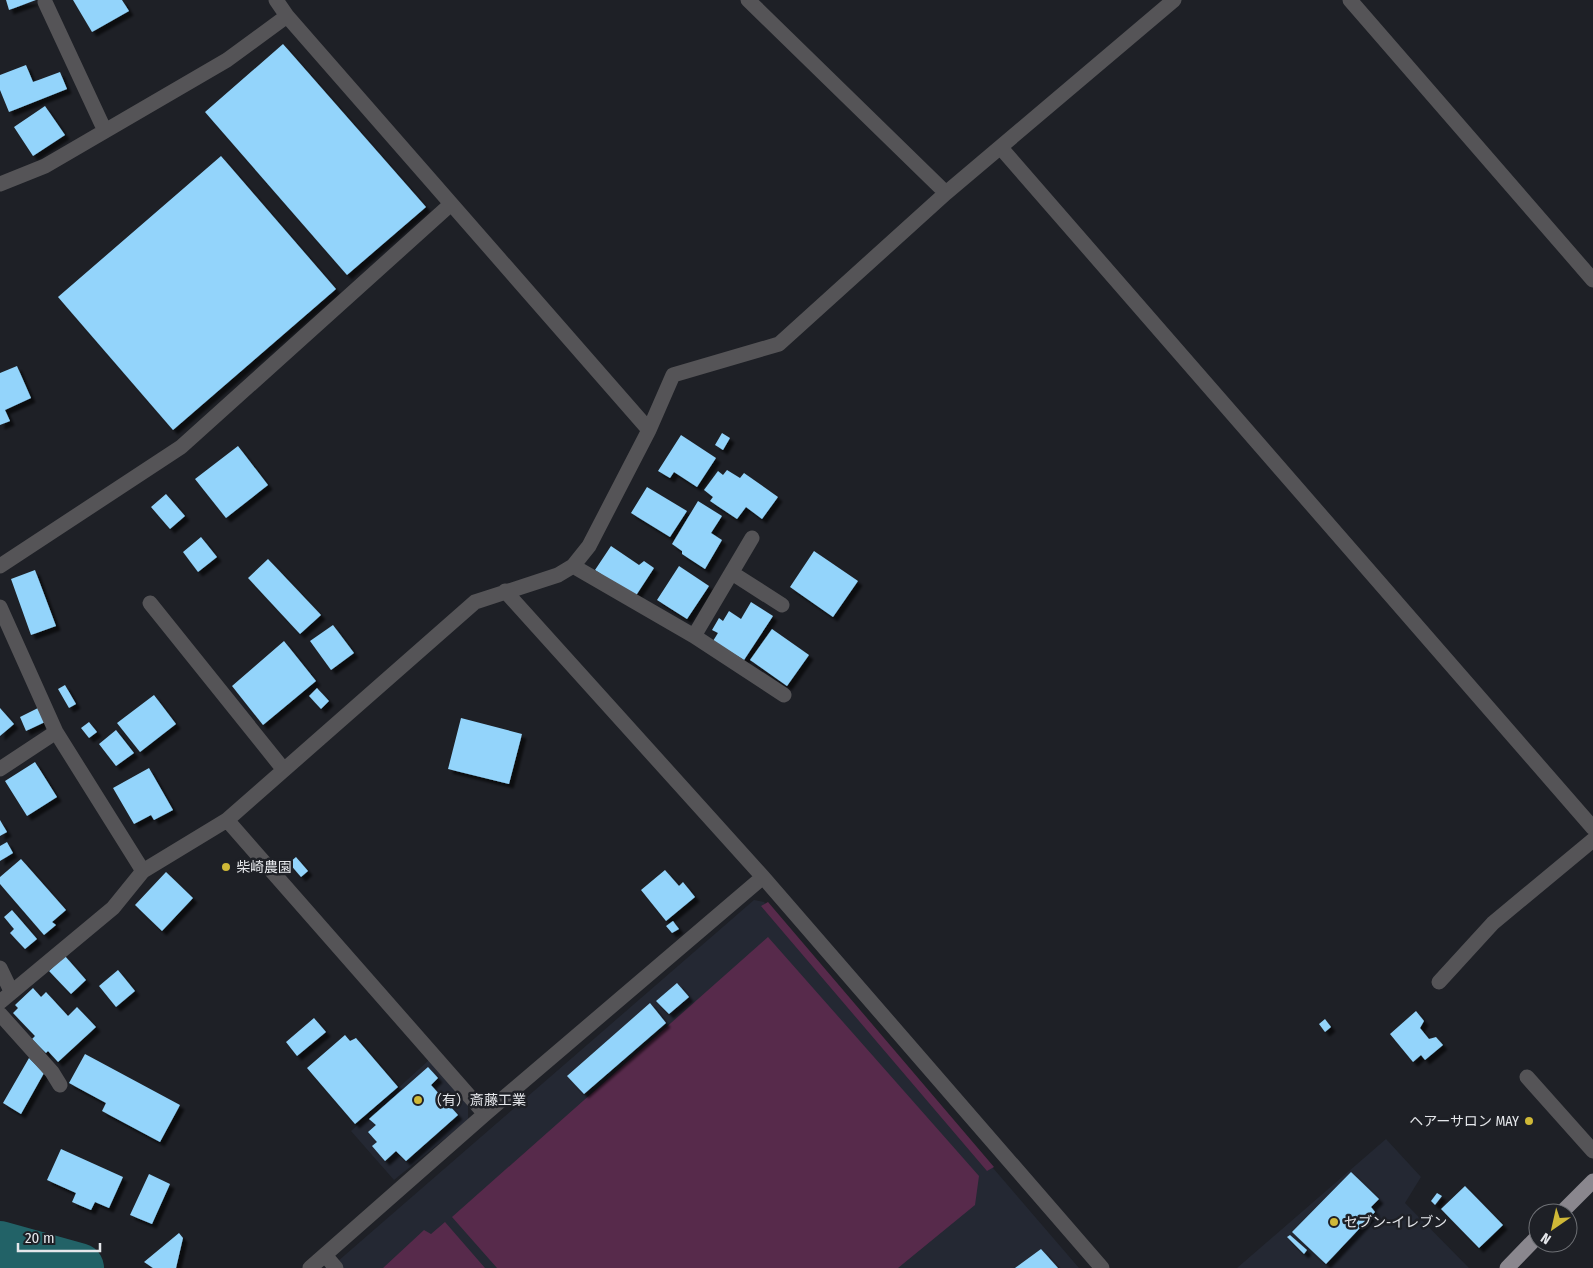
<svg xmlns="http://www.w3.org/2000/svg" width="1593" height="1268" font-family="'Fira Sans Condensed','Noto Sans JP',sans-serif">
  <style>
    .built { fill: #242833 }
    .green { fill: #572a4b }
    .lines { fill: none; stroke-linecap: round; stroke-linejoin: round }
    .river { stroke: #226267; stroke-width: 50 }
    .building { fill: #93d4fb; filter: url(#shadow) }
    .minor { stroke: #555457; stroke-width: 15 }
    .major { stroke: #8a878e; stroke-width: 15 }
    .poi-dot { fill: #cfb837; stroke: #1e2026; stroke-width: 2 }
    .labels { text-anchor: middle; stroke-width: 5; stroke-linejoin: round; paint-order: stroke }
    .poi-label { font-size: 14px; fill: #e5e7eb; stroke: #1e2026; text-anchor: start }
  </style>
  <defs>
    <filter id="shadow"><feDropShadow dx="4.5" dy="4.5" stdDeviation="1" flood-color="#0009"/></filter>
  </defs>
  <rect width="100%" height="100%" fill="#1e2026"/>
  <!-- built -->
  <path class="built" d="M754,900L764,902L1079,1268H330Z
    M429,1060L468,1102V1120L394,1180L351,1131Z
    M1386,1139L1421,1177L1405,1203L1469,1268H1237Z"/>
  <!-- green -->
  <path class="green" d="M768,902L994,1167L987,1171L761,906Z
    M768,937L979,1176L975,1205L898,1268H497L452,1217Z
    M445,1222L485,1268H383L424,1230L431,1234Z"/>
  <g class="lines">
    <!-- river -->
    <path class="river" d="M0,1246L79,1268"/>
  </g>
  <!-- building -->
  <path class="building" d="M6,0H36L9,10Z
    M73,0H122L129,11L92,32Z
    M283,44L426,207L347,275L205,112Z
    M26,65L33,82L60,72L67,89L9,112L0,90V75Z
    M45,106L65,135L33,156L14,127Z
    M221,156L336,289L173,430L58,297Z
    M17,366L31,398L5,410L10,421L0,425V373Z
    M722,433L730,438L723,450L715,445Z
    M681,435L716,458L697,487L674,472L670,478L658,471Z
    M238,446L268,485L226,518L195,479Z
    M727,470L740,478L744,473L778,497L762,519L746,507L737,519L710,501L713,497L704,490L718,471L723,475Z
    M647,487L687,511L670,537L631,513Z
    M166,494L185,516L170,529L151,507Z
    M698,501L722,516L711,533L722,540L705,569L682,554V551L672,544Z
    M201,537L217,557L198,572L183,552Z
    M611,546L639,565L644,561L654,568L635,597L595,570Z
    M814,551L858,581L833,617L790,587Z
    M268,559L321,615L300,634L248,578Z
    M679,566L709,586L687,619L657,600Z
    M35,570L56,626L31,635L11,579Z
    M751,602L773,616L744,660L713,641L718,633L712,630L719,618L723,621L729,611L741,619Z
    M333,625L354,653L331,670L310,641Z
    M772,629L809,655L787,686L750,660Z
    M284,641L316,681L263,725L232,686Z
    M65,685L76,704L69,708L58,689Z
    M317,688L329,701L321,709L309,696Z
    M154,695L176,724L140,752L117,723Z
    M0,708L14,724L0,736Z
    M38,708L45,722L26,731L20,717Z
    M461,718L522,734L509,784L448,769Z
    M89,722L97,732L89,738L81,728Z
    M116,730L134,753L116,766L99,744Z
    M35,762L57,797L27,816L5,781Z
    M149,768L173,810L154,820L151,815L134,824L113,788Z
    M0,820L7,832L0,836Z
    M7,842L13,853L0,861V846Z
    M296,857L308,871L301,877L289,863Z
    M21,859L66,910L52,922L56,925L44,935L0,884V877Z
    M665,870L679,886L683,882L695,897L666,921L641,890Z
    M166,872L193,898L162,931L135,905Z
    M12,910L37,939L25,949L10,933L14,929L4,917Z
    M673,921L679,929L672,933L666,926Z
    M65,956L86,980L71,994L49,971Z
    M118,970L135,991L116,1007L99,986Z
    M677,983L689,997L669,1014L656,1001Z
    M33,988L41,997L46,992L68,1016L77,1007L96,1027L58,1062L48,1051L46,1053L32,1039L35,1036L13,1013L18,1008L15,1005Z
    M650,1003L666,1023L584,1094L567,1076Z
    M1416,1011L1424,1021L1420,1028L1429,1039L1436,1037L1443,1045L1425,1060L1421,1055L1413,1062L1390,1034Z
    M314,1018L326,1032L297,1056L286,1042Z
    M1325,1019L1331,1027L1325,1032L1319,1024Z
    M345,1035L350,1041L356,1038L398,1087L355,1124L307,1068Z
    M85,1054L180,1105L160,1142L102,1111L106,1103L69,1083Z
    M29,1058L44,1073L21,1114L3,1103Z
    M428,1067L438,1078L431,1085L458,1115L406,1161L396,1151L385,1161L372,1146L377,1142L368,1132L376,1125L369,1119Z
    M61,1149L123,1177L109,1208L95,1202L91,1210L72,1202L76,1193L47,1180Z
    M1351,1172L1379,1199L1371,1207L1375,1212L1326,1264L1292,1232Z
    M149,1174L170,1184L152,1224L130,1215Z
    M1465,1186L1503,1225L1479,1248L1441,1209Z
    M1437,1193L1442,1196L1435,1205L1431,1201Z
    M179,1233L183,1238L176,1268H153L144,1262Z
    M1290,1235L1307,1250L1304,1254L1287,1237Z
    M1041,1249L1058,1268H1015Z"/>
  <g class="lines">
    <!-- minor -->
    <path class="minor" d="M276,0L287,16L649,430
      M748,0L946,193
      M1350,0L1593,280
      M45,2L105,131
      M1001,148L1593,828
      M0,184L45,166L227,60L287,16
      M0,566L181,447L451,204
      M573,566L694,636L784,695
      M732,573L782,605
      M505,591L763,877L1102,1268
      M150,603L284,770
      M0,607L56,732L143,871
      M694,636L752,538
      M0,769L56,732
      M227,820L485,1114
      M0,968L11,991
      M1439,982L1493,923L1593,840
      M0,1002L113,908L143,871L227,820L475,602L558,575L573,566L589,546L649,430L673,375L779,344L946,193L1174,0
      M0,1014L52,1072L60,1085
      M1527,1077L1593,1151
      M325,1255L336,1268
      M310,1268L485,1114L763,877"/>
    <!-- major -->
    <path class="major" d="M1561,1213L1593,1181
      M1507,1268L1538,1236"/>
  </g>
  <!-- markers -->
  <g class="poi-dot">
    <circle cx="226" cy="867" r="5"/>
    <circle cx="418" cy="1100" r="5"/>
    <circle cx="1529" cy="1121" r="5"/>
    <circle cx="1334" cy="1222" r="5"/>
  </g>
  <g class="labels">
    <!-- poi labels -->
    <g class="poi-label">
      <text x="236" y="872">柴崎農園</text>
      <text x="428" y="1105">（有）斎藤工業</text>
      <text x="1519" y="1126" text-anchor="end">ヘアーサロン MAY</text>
      <text x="1344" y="1227">セブン-イレブン</text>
    </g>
  </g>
  <!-- north arrow -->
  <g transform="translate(1553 1228) rotate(214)"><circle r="24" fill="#1e2026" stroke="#6e7075"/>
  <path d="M0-4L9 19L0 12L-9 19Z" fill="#cfb837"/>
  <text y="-8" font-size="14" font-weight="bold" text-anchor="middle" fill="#e5e7eb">N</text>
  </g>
  <!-- scale -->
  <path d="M18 1243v8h82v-8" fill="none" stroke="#e5e7eb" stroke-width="2.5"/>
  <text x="25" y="1243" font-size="15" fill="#e5e7eb" stroke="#1e2026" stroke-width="4" paint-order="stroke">20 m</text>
</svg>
